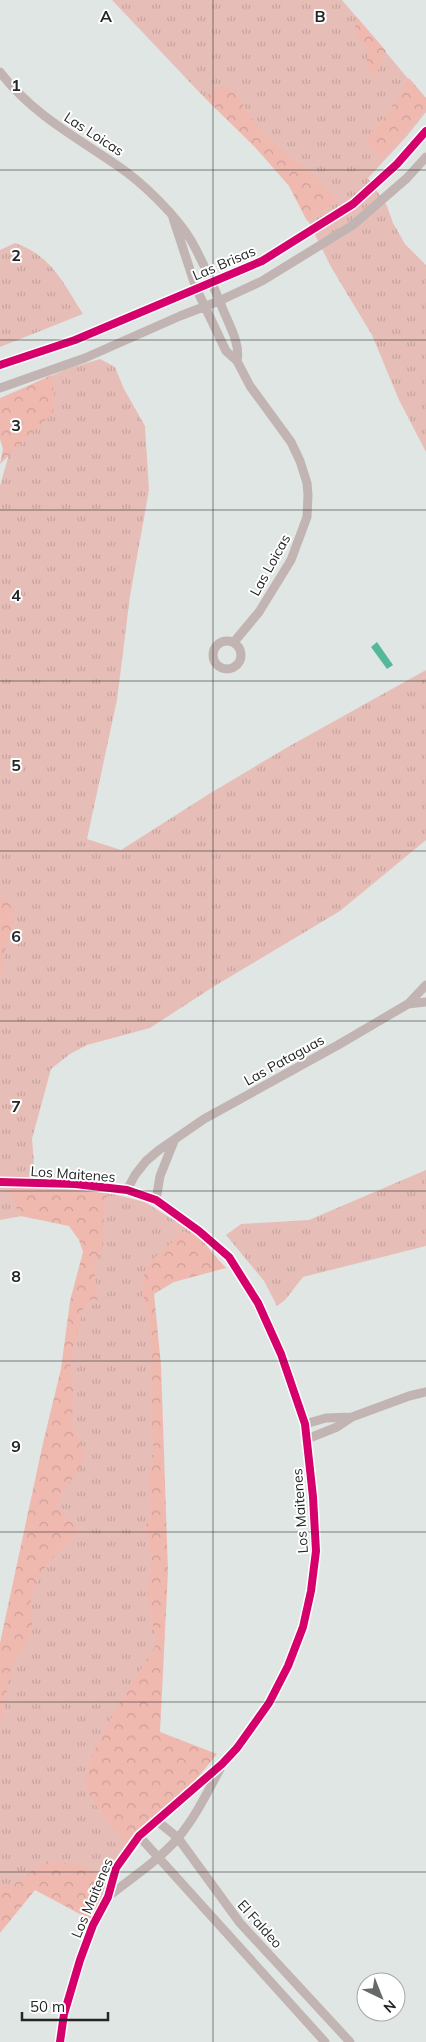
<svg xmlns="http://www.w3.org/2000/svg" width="426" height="2042" font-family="Mulish,sans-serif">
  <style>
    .grass { fill: url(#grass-tufts) }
    .forest { fill: url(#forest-crowns) }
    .water { fill: #55b89b }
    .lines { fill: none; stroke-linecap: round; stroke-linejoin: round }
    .minor { stroke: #c1b4b2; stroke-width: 9 }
    .cycleway-casing { stroke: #fff; stroke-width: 11 }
    .cycleway { stroke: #d6006c; stroke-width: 8 }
    .grid { fill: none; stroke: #232625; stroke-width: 1; stroke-opacity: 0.55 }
    .labels { text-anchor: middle; stroke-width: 4; stroke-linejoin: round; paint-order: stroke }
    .street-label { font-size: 14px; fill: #232625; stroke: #fff }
    .grid-label { font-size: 16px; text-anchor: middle; font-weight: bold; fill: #232625; stroke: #fff; stroke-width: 4; stroke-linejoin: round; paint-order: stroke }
  </style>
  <defs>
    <pattern id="grass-tufts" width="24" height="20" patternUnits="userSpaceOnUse" patternTransform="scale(1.25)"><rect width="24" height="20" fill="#e7beb7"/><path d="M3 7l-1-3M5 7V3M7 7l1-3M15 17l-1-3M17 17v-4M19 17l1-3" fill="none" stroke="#c6a39d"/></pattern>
    <pattern id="forest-crowns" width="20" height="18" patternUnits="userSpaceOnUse" patternTransform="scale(1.25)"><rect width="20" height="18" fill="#efb9b0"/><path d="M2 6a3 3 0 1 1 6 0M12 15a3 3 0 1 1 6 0" fill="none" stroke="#cd9f97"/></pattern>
  </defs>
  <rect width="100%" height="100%" fill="#e0e6e3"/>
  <!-- grass -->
  <path class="grass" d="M112,0H342L426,100V112L407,136L368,178L387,206L393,223L405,244L426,265V452L399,400L372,335L331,267L292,188L256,148L200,93Z
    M15,243C51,255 64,284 83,314L0,347V250Z
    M100,359L115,367L124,389L145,426L149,490L130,596L117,700L87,839L121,850L209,794L286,748L426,670V840L340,911L213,987L150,1028L87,1045L70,1054L51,1069L32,1139L36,1187L108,1193L145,1202L199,1236L224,1267L172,1282L153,1292L167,1573L131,1837L106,1885L94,1919L34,1889L0,1932V1646L61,1370L84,1252L80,1240L69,1225L22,1216L0,1220V486L9,454L0,398L67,369Z
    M426,1170V1246L303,1277L285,1300L277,1306L264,1281L226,1235L241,1224L309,1220Z"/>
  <!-- forest -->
  <path class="forest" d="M356,16L386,51L381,61L376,77L372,76L367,64V49L355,34Z
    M409,78L426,98V108L382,159L368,144L367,137L391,109Z
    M221,86L233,90L261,131L285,153L311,172L337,201L307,221L289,186L256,148L204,97Z
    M51,375L55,399L53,413L0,464L3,449L0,439V400Z
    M0,897C26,902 10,931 6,946C3,956 3,967 0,977Z
    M64,1187L108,1192L104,1210L103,1246L94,1268L98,1300L91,1299L83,1309L70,1366L74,1389L72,1405L73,1425L83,1450V1458L81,1467L64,1490L57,1506L79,1531C61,1549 35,1572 31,1599C30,1610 34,1623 31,1633C28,1645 18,1652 13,1663C7,1677 8,1689 5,1703C5,1710 2,1716 0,1722V1643L43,1443L61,1369L70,1301L83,1252L79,1240L69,1226L21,1216L14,1204L8,1189Z
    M184,1231L202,1242L226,1268L174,1282L154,1294L161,1365L168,1571L160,1732L217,1754L180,1799L130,1846L114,1831L95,1804L88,1792L85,1779L94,1751L116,1709L157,1643L147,1598L152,1556L145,1529L151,1511L148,1479L154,1455L152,1432V1364L149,1319L143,1295L142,1280L148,1264Z
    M48,1861L80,1865L107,1880L91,1920L35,1890L0,1933V1886L18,1882L41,1864Z"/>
  <!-- water -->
  <path class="water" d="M377,642L393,665L387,669L371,647Z"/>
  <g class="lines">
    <!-- minor -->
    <path class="minor" d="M0,72C32,114 76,137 118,166C143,183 177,216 192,242C203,262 213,285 222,307C228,323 241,344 237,361
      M173,218L196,288L226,351L237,361L250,386L291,442L300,461L307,483L308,495L307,517L291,560L259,612L234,642
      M0,365L75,340L262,261L353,204L397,164L426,131
      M0,388L85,358L180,316L219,301L262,281L353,225L407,178L426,157
      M213 655a14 14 0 1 1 28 0a14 14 0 1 1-28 0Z
      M408,1004L426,1002
      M0,1182L75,1184L127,1190L156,1200L199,1231L229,1257L258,1303L281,1354L305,1424L313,1497L316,1551L311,1591L303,1627L288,1666L269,1703L237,1748L222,1764L139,1836L116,1868L108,1897L93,1925L80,1960L64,2014L60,2042
      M127,1190L135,1175L146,1161L159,1150L204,1119L338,1045L408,1004L426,985
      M156,1200L160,1176L174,1141
      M305,1424L326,1418L352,1417
      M307,1439L337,1427L352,1417L409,1396L426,1392
      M156,1820L178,1838L240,1923L350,2042
      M139,1836L325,2042
      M109,1896C131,1878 158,1861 177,1839C195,1818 207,1793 220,1769"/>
    <defs>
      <path id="cycleway" d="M0,365L75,340L262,261L353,204L397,164L426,131
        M0,1182L75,1184L127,1190L156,1200L199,1231L229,1257L258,1303L281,1354L305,1424L313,1497L316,1551L311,1591L303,1627L288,1666L269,1703L237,1748L222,1764L139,1836L116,1868L108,1897L93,1925L80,1960L64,2014L60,2042"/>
    </defs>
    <!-- cycleway casing -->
    <use href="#cycleway" class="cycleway-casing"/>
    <!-- cycleway -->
    <use href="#cycleway" class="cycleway"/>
  </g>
  <!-- grid -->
  <path class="grid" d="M213,0V2042M0,170H426M0,340H426M0,510H426M0,681H426M0,851H426M0,1021H426M0,1191H426M0,1361H426M0,1532H426M0,1702H426M0,1872H426"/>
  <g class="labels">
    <!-- street labels -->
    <g class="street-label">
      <text transform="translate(94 134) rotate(33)" y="5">Las Loicas</text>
      <text transform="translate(224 263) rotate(-23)" y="5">Las Brisas</text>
      <text transform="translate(270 565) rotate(-61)" y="5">Las Loicas</text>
      <text transform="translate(284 1060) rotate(-29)" y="5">Las Pataguas</text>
      <text transform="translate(73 1174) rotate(4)" y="5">Los Maitenes</text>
      <text transform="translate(300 1511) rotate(-94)" y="5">Los Maitenes</text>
      <text transform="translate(92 1898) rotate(-67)" y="5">Los Maitenes</text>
      <text transform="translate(260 1924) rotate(48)" y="5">El Faldeo</text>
    </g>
  </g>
  <g class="grid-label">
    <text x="106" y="22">A</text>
    <text x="320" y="22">B</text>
    <text x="16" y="91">1</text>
    <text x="16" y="261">2</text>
    <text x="16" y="431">3</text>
    <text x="16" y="601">4</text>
    <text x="16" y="771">5</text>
    <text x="16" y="942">6</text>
    <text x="16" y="1112">7</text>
    <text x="16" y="1282">8</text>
    <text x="16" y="1452">9</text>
  </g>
  <!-- north arrow -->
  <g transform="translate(381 1997) rotate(137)"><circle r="24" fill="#ffffff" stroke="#a7a8a8"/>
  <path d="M0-4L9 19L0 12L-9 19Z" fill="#656968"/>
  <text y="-8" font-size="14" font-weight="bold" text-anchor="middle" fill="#232625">N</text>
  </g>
  <!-- scale -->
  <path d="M22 2012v8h86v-8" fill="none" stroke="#232625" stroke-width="2.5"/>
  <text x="30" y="2012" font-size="15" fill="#232625" stroke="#ffffff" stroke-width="4" paint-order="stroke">50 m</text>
</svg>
